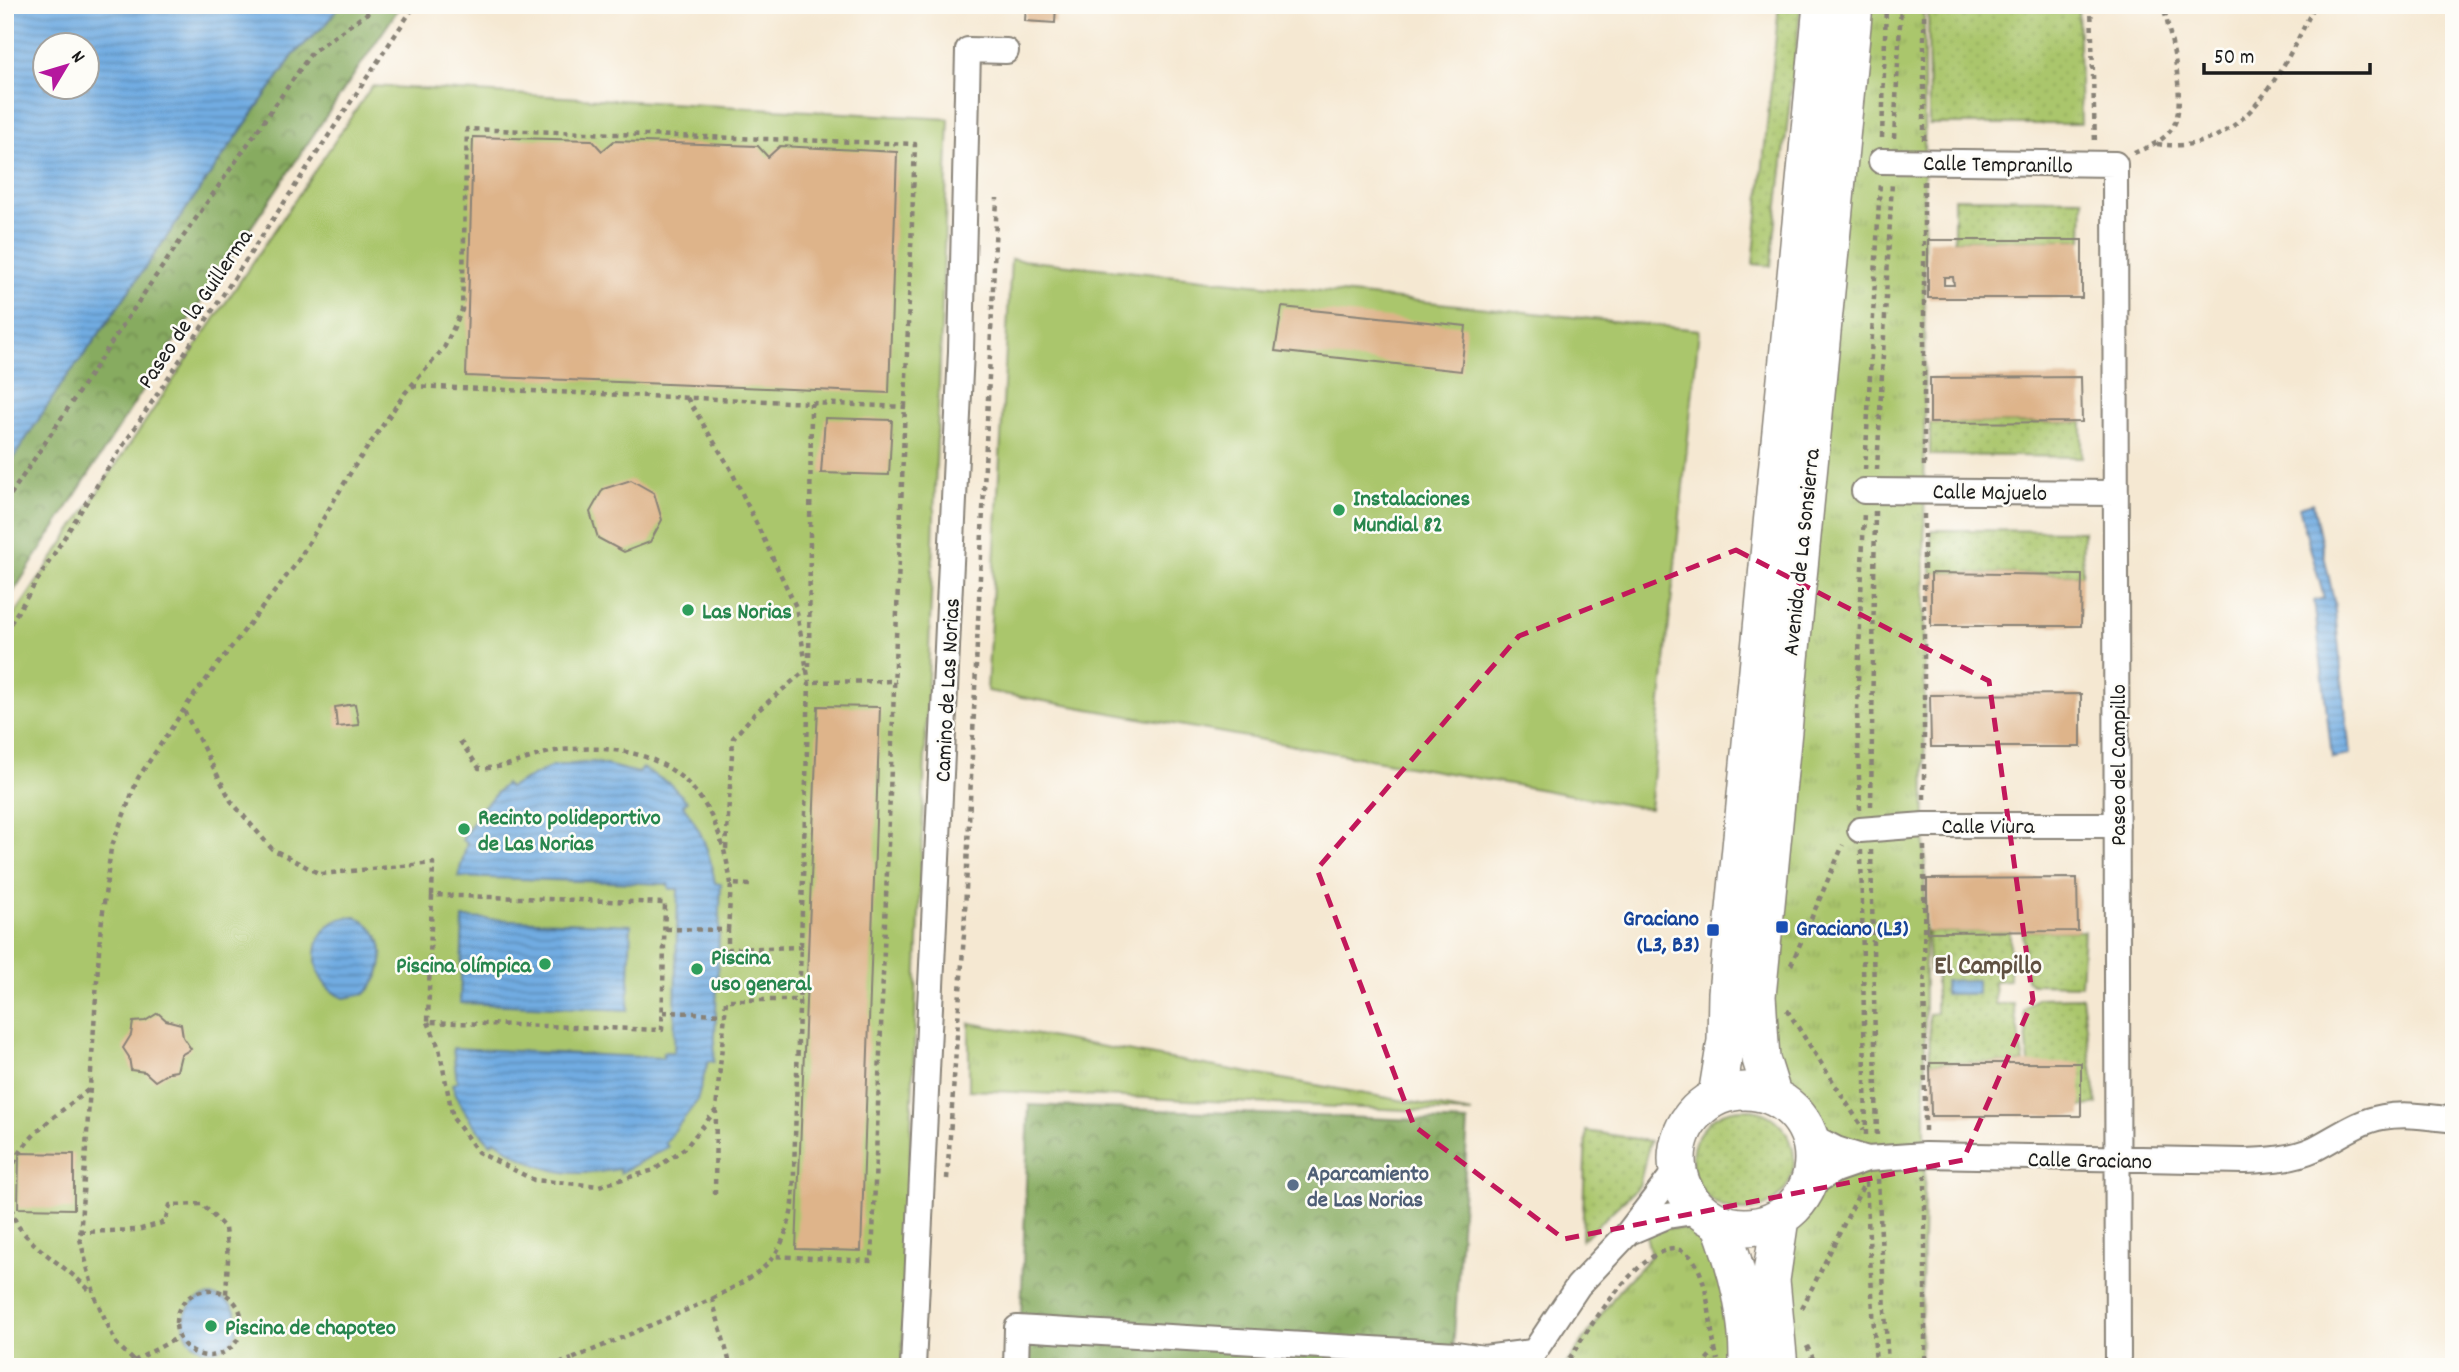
<svg xmlns="http://www.w3.org/2000/svg" width="2459" height="1372" font-family="Dekko,sans-serif">
  <style>
    .grass { fill: url(#grass-tufts); stroke: #637144; stroke-width: 2 }
    .forest { fill: url(#forest-crowns); stroke: #52643e; stroke-width: 2 }
    .garden { fill: url(#garden-dots); stroke: #637144; stroke-width: 2 }
    .pitch { fill: #aac66c; stroke: #637144; stroke-width: 2 }
    .water { fill: url(#water-rules); stroke: #46647f; stroke-width: 2; fill-rule: evenodd }
    .building { fill: #deb48a; fill-rule: evenodd }
    .lines { fill: none; stroke-linecap: round; stroke-linejoin: round }
    .street-casing { stroke: #888277; stroke-width: 28 }
    .primary-casing { stroke: #888277; stroke-width: 40 }
    .path { stroke: #888277; stroke-width: 4.5; stroke-dasharray: 5 5; stroke-linecap: butt }
    .street { stroke: #fff; stroke-width: 24 }
    .primary { stroke: #fff; stroke-width: 37 }
    .marked { fill: none; stroke: #c2185b; stroke-width: 5; stroke-dasharray: 14 9; stroke-linejoin: round }
    .leisure-dot { fill: #2e9e5b; stroke: #fdfcf7; stroke-width: 2.5 }
    .transit-dot { fill: #1a4fb4; stroke: #fdfcf7; stroke-width: 2.5 }
    .service-dot { fill: #5c6f8a; stroke: #fdfcf7; stroke-width: 2.5 }
    .labels { text-anchor: middle; stroke-width: 5; stroke-linejoin: round; paint-order: stroke }
    .street-label { font-size: 23px; fill: #1c1c1c; stroke: #fdfcf7 }
    .leisure-label { font-size: 23px; font-weight: bold; fill: #27864d; stroke: #fdfcf7; text-anchor: start }
    .transit-label { font-size: 23px; font-weight: bold; fill: #164399; stroke: #fdfcf7; text-anchor: end }
    .service-label { font-size: 23px; font-weight: bold; fill: #4e5e75; stroke: #fdfcf7; text-anchor: start }
    .quarter-label { font-size: 26px; font-weight: bold; fill: #605142; stroke: #fdfcf7 }
  </style>
  <defs>
    <pattern id="grass-tufts" width="24" height="20" patternUnits="userSpaceOnUse" patternTransform="scale(1.75)"><rect width="24" height="20" fill="#aac66c"/><path d="M3 7l-1-3M5 7V3M7 7l1-3M15 17l-1-3M17 17v-4M19 17l1-3" fill="none" stroke="#92aa5d"/></pattern>
    <pattern id="forest-crowns" width="20" height="18" patternUnits="userSpaceOnUse" patternTransform="scale(1.75)"><rect width="20" height="18" fill="#87ab60"/><path d="M2 6a3 3 0 1 1 6 0M12 15a3 3 0 1 1 6 0" fill="none" stroke="#6e8a4e"/></pattern>
    <pattern id="garden-dots" width="8" height="8" patternUnits="userSpaceOnUse" patternTransform="scale(1.75)"><rect width="8" height="8" fill="#aac66c"/><path d="M2 2h.1M6 6h.1" fill="none" stroke="#92aa5d" stroke-width="1.8" stroke-linecap="round"/></pattern>
    <pattern id="water-rules" width="6" height="5" patternUnits="userSpaceOnUse" patternTransform="scale(1.75)"><rect width="6" height="5" fill="#71ace2"/><path d="M0 2.5h6" fill="none" stroke="#5c8bb6"/></pattern>
  </defs>
  <rect width="100%" height="100%" fill="#fdfcf7"/>
  <filter id="ink" filterUnits="userSpaceOnUse"><feTurbulence type="fractalNoise" baseFrequency=".0143" numOctaves="2"/><feDisplacementMap in="SourceGraphic" scale="14" xChannelSelector="R" yChannelSelector="G"/><feConvolveMatrix kernelMatrix="1 2 1 2 8 2 1 2 1" color-interpolation-filters="sRGB"/></filter>
  <filter id="wash" filterUnits="userSpaceOnUse"><feTurbulence type="fractalNoise" baseFrequency=".00686" numOctaves="4" result="noise"/><feDisplacementMap in="SourceGraphic" scale="28" xChannelSelector="R" yChannelSelector="G"/><feGaussianBlur stdDeviation="1.57" result="paint"/><feColorMatrix in="noise" values="0 0 0 0 0 0 0 0 0 0 0 0 0 0 0 0 0 1.4 0 .05"/><feComposite in="paint" operator="in"/></filter>
  <g filter="url(#wash)">
    <rect width="100%" height="100%" fill="#f5e8d2"/>
    <!-- grass -->
    <path class="grass" d="M1854,5H1924L1925,1155L1920,1367H1779L1780,1218L1808,1186L1866,1159L1809,1135L1795,1112L1785,1104L1757,995Z
      M969,1023H970L1472,1113L969,1090Z
      M1668,1228L1685,1229L1706,1236L1720,1263L1740,1367H1564L1619,1290L1651,1256L1646,1235Z"/>
    <!-- forest -->
    <path class="forest" d="M340,5H401L169,349L5,605V471L65,379L87,351L295,53L328,22Z
      M1029,1105L1468,1122L1452,1367H1019Z"/>
    <!-- garden -->
    <path class="garden" d="M1779,5H1801L1771,266L1753,264Z
      M1928,5H2078L2081,124H1929Z
      M1954,198L2083,199L2082,240H1954Z
      M2082,422V457L1930,455V423Z
      M1931,530L2083,531L2082,575L1931,573Z
      M2010,931V980L1994,981L1995,1004H2013L2024,1063H1930L1929,1014L1936,1013V972L1929,971L1927,932Z
      M2023,931H2084L2081,985L2032,984L2026,980Z
      M2082,997L2097,1104L2081,1107L2029,1063L2024,1010L2037,998Z
      M1692 1160a51 51 0 1 1 102 0a51 51 0 1 1-102 0Z
      M1586,1131L1650,1141L1639,1186L1582,1240Z"/>
    <!-- pitch -->
    <path class="pitch" d="M372,86L949,119L902,1367H5V629Z
      M1011,259L1699,330L1650,809L987,691Z"/>
    <!-- water -->
    <path class="water" d="M5,5H340L328,22L295,53L87,351L65,379L5,471ZM46,46H88V88H46Z
      M2313,503L2334,601L2350,755L2332,758L2314,601L2324,598L2299,507Z
      M594,762L638,773L642,768L670,784L687,801L683,805C702,831 710,852 715,883L721,884L714,1062L708,1061L697,1101L665,1143L668,1147L620,1173L619,1169C568,1179 537,1172 495,1140L491,1144C474,1127 460,1108 452,1084L457,1082L453,1048L663,1058V1052H674L678,889H669L668,884L458,877L467,843L462,840L481,809L505,784L509,788L552,766Z
      M356,917C389,931 390,971 365,994L344,998C302,983 308,914 356,917Z
      M463,918L631,925L628,1010L460,1003Z
      M1977,980V994H1945V981Z
      M184 1323a27 27 0 1 1 54 0a27 27 0 1 1-54 0Z"/>
    <g id="blocks">
      <!-- building -->
      <path class="building" d="M1026,5H1056L1055,23L1025,21Z
        M473,137L592,140L602,151L614,141L758,146L768,157L780,146L897,152L889,393L466,376Z
        M1928,240H2082V298H1928ZM1944,277H1953L1954,285H1944Z
        M1282,307L1466,326L1461,371L1275,351Z
        M2081,377L2082,422L1930,423V378Z
        M825,418L892,420L889,475L821,473Z
        M631,480L654,493L662,520L650,542L624,552L598,538L590,512L603,489Z
        M1931,573L2082,575L2081,626H1931Z
        M2081,694V747H1931L1930,695Z
        M355,704L359,725L337,727L335,707Z
        M818,706L880,707L861,1251L796,1249Z
        M2077,878L2078,931L1927,932V879Z
        M158,1013L166,1020L181,1024L183,1037L191,1049L181,1055L177,1071L170,1072L155,1081L145,1072L131,1070L129,1057L123,1048L131,1035L133,1022L145,1021Z
        M1930,1063H2081V1116H1931Z
        M19,1153L74,1154V1209L18,1208Z"/>
    </g>
  </g>
  <g filter="url(#ink)">
    <use href="#blocks" fill-opacity="0" stroke="#888277" stroke-width="2"/>
    <g class="lines">
      <defs>
        <path id="street" d="M1881,161L2115,164L2118,1367
          M1864,491L2116,493
          M1860,830L1924,825H2117
          M1809,1135L1836,1149L1867,1159
          M1808,1186L1835,1170L1867,1159L1925,1155L2245,1161C2268,1160 2292,1159 2314,1149C2336,1138 2358,1121 2383,1117C2406,1113 2431,1117 2454,1120
          M1632,1231L1667,1216L1700,1211
          M1526,1364L1578,1286L1628,1233L1677,1169
          M913,1367L961,351L968,50L1006,51
          M1016,1367L1017,1328L1456,1354L1484,1358L1532,1352"/>
        <path id="primary" d="M1677 1159a68 68 0 1 1 136 0a68 68 0 1 1-136 0Z
          M1717,1096L1726,1041L1727,993L1822,5
          M1773,1097L1761,1059L1757,996L1854,5
          M1720,1223C1738,1271 1749,1315 1748,1367
          M1779,1367L1771,1280L1780,1218"/>
      </defs>
      <!-- street casing -->
      <use href="#street" class="street-casing"/>
      <!-- primary casing -->
      <use href="#primary" class="primary-casing"/>
      <!-- path -->
      <path class="path" d="M1924,5V141
        M2091,5L2095,144
        M1882,138L1886,5
        M1894,138L1901,5
        M2157,144C2242,157 2280,75 2312,11L2310,5
        M2134,153C2150,146 2170,139 2176,120C2185,92 2170,34 2163,5
        M1924,181V470
        M412,386L906,407
        M687,398L730,468L796,607L809,682
        M1865,470L1880,182
        M1877,470L1892,182
        M5,503L153,280L312,52L379,5
        M1924,514V802
        M5,632L101,479L415,5
        M809,667L811,403
        M184,711L231,801L272,849L320,874L433,863L432,895L665,903L662,1030L428,1022L432,895
        M460,741L479,768C508,770 534,753 562,750C665,740 716,784 731,884
        M1871,806L1875,511
        M1860,810L1857,711L1864,511
        M1924,846L1925,1135
        M726,849L733,738L755,713L807,669
        M1861,850L1866,1135
        M1871,850L1877,1139
        M666,929L728,930V949L803,947
        M728,930L731,884L752,885
        M1791,965L1843,845
        M1787,1010L1864,1130
        M663,1012L725,1014L726,1000H801
        M428,1022L439,1048L453,1118L478,1152L534,1180L599,1186L654,1170L686,1147L716,1110L725,1014
        M88,1090C54,1118 0,1149 10,1201C12,1209 14,1221 19,1227C38,1253 69,1268 91,1292
        M1925,1175V1367
        M947,1179L964,934L997,198
        M1878,1179L1888,1367
        M1866,1182L1876,1367
        M715,1194L716,1111
        M80,1232L138,1230L165,1222L170,1205L202,1204L225,1228L228,1259L226,1294
        M176 1323a33 33 0 1 1 66 0a33 33 0 1 1-66 0Z
        M712,1299C763,1271 781,1265 793,1204L809,682L896,681
        M1802,1308L1864,1184
        M1807,1346L1817,1367
        M134,1361L179,1337
        M140,1367L116,1343L95,1297L80,1239L100,935L111,848L138,778L191,699L296,564L354,467L405,393L444,348L462,310L467,129L915,144L872,1261L773,1256
        M550,1367L572,1359
        M575,1367L572,1359L712,1299L731,1367
        M1564,1367C1582,1340 1666,1196 1699,1270C1711,1299 1709,1331 1718,1360
        M1700,1367L1714,1351"/>
      <!-- street -->
      <use href="#street" class="street"/>
      <!-- primary -->
      <use href="#primary" class="primary"/>
    </g>
  </g>
  <!-- marked area -->
  <path class="marked" d="M1736,550L1989,681L2033,1000L1963,1160L1564,1239L1414,1126L1317,869L1519,636Z"/>
  <!-- markers -->
  <g class="leisure-dot">
    <circle cx="1339" cy="510" r="7"/>
    <circle cx="688" cy="610" r="7"/>
    <circle cx="464" cy="829" r="7"/>
    <circle cx="545" cy="964" r="7"/>
    <circle cx="697" cy="969" r="7"/>
    <circle cx="211" cy="1326" r="7"/>
  </g>
  <g class="transit-dot">
    <rect x="1775" y="920" width="14" height="14" rx="3.5"/>
    <rect x="1706" y="923" width="14" height="14" rx="3.5"/>
  </g>
  <circle class="service-dot" cx="1293" cy="1185" r="7"/>
  <g class="labels">
    <!-- street labels -->
    <g class="street-label">
      <text transform="translate(1998 163) rotate(1)" y="8">Calle Tempranillo</text>
      <text transform="translate(194 308) rotate(-56)" y="8">Paseo de la Guillerma</text>
      <text transform="translate(1990 491) rotate(1)" y="8">Calle Majuelo</text>
      <text transform="translate(1800 552) rotate(-84)" y="8">Avenida de La Sonsierra</text>
      <text transform="translate(946 690) rotate(-87)" y="8">Camino de Las Norias</text>
      <text transform="translate(2117 765) rotate(-90)" y="8">Paseo del Campillo</text>
      <text x="1988" y="833">Calle Viura</text>
      <text transform="translate(2090 1159) rotate(1)" y="8">Calle Graciano</text>
    </g>
    <!-- leisure labels -->
    <g class="leisure-label">
      <text x="1353" y="505">Instalaciones<tspan x="1353" dy="26">Mundial 82</tspan></text>
      <text x="702" y="618">Las Norias</text>
      <text x="478" y="824">Recinto polideportivo<tspan x="478" dy="26">de Las Norias</tspan></text>
      <text x="711" y="964">Piscina<tspan x="711" dy="26">uso general</tspan></text>
      <text x="531" y="972" text-anchor="end">Piscina olímpica</text>
      <text x="225" y="1334">Piscina de chapoteo</text>
    </g>
    <!-- transit labels -->
    <g class="transit-label">
      <text x="1699" y="925">Graciano<tspan x="1699" dy="26">(L3, B3)</tspan></text>
      <text x="1796" y="935" text-anchor="start">Graciano (L3)</text>
    </g>
    <!-- service labels -->
    <g class="service-label">
      <text x="1307" y="1180">Aparcamiento<tspan x="1307" dy="26">de Las Norias</tspan></text>
    </g>
    <!-- quarter labels -->
    <g class="quarter-label">
      <text x="1988" y="973">El Campillo</text>
    </g>
  </g>
  <!-- margin -->
  <rect width="2459" height="1372" fill="none" stroke="#fdfcf7" stroke-width="28"/>
  <!-- north arrow -->
  <g transform="translate(66 66) rotate(52)"><circle r="33" fill="#fdfcf7" stroke="#a3a29f" stroke-width="2"/>
  <path d="M0-5L12 26L0 18L-12 26Z" fill="#b5179e"/>
  <text y="-10" font-size="19" font-weight="bold" text-anchor="middle" fill="#1c1c1c">N</text>
  </g>
  <!-- scale -->
  <path d="M2204 63v10h166v-10" fill="none" stroke="#1c1c1c" stroke-width="3.5"/>
  <text x="2214" y="63" font-size="21" fill="#1c1c1c" stroke="#fdfcf7" stroke-width="5" paint-order="stroke">50 m</text>
</svg>
